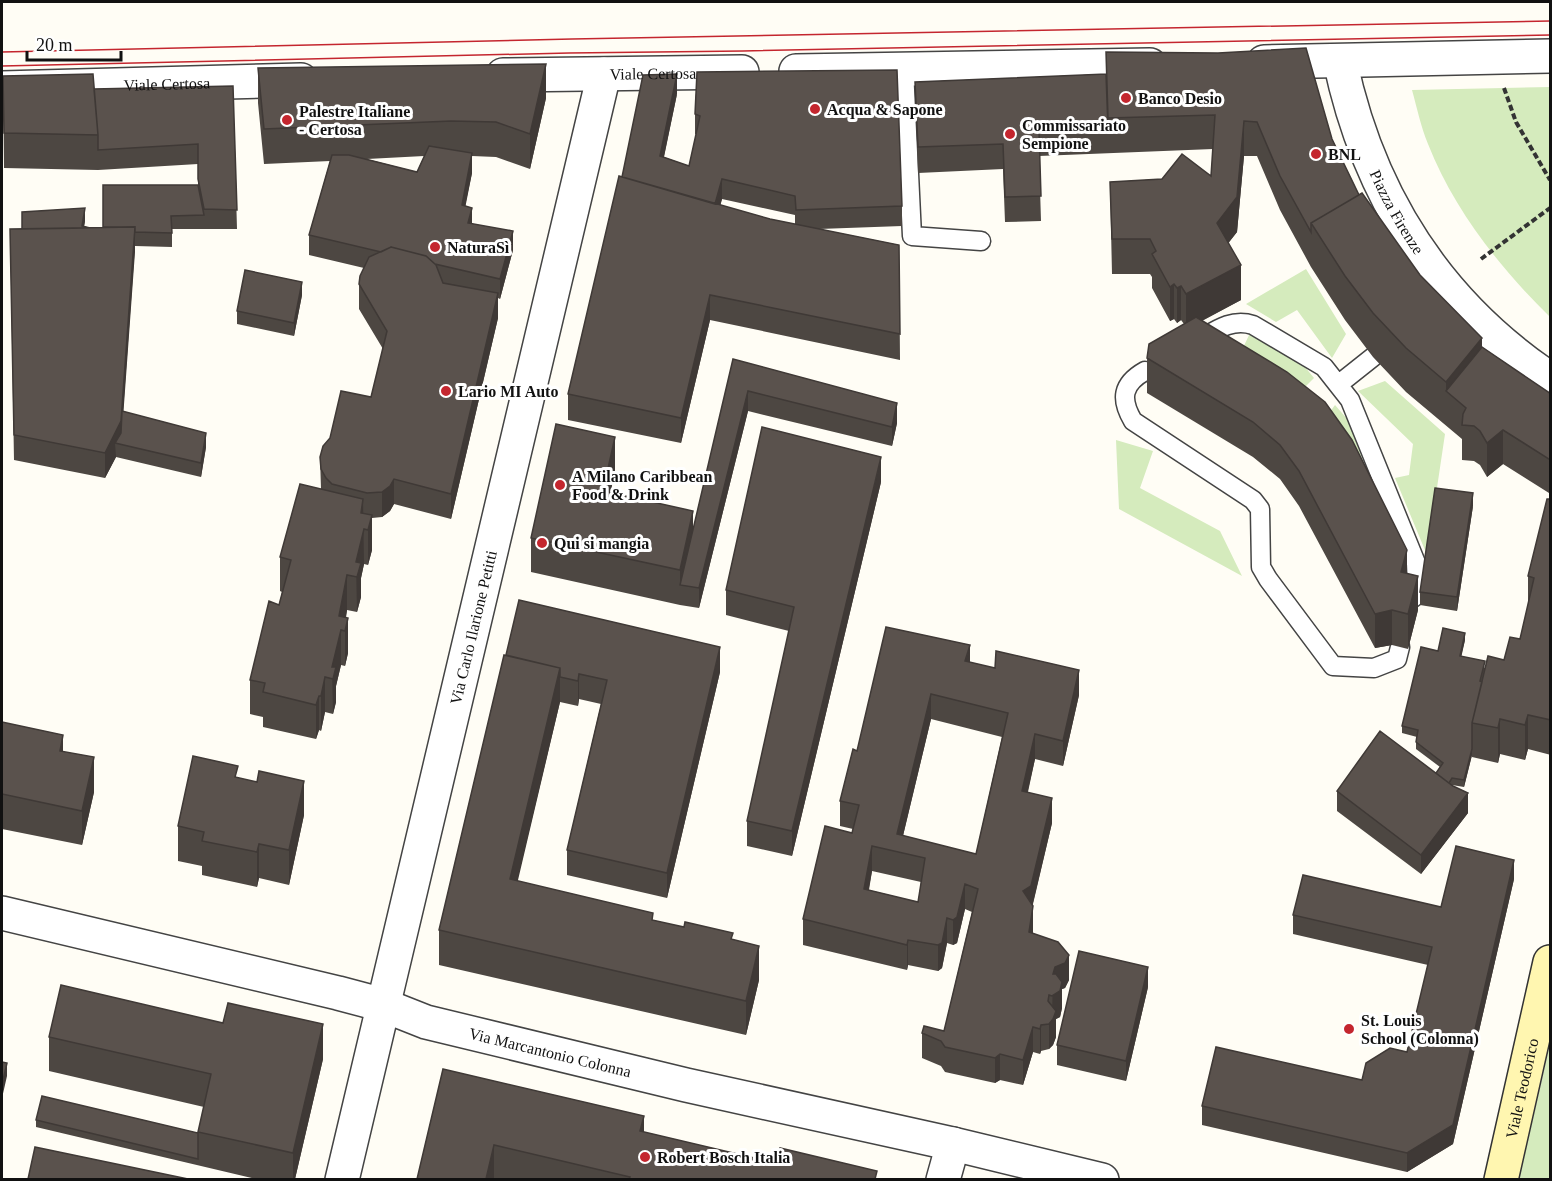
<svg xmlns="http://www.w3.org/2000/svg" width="1552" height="1181" font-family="'Times New Roman',serif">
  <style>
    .green { fill: #d5ebbd }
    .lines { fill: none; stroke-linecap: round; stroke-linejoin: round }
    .lane-casing { stroke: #444; stroke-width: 21 }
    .street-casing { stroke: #444; stroke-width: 36 }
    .secondary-casing { stroke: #333; stroke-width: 36 }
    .path { stroke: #333; stroke-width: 4; stroke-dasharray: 6 3; stroke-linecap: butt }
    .lane { stroke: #fff; stroke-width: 18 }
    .street { stroke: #fff; stroke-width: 33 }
    .secondary { stroke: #fff6b0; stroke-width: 33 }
    .tram { stroke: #c4262e; stroke-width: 1.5 }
    .wall { fill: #4d4742; fill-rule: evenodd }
    .shaded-wall { fill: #3f3936 }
    .building { fill: #5a524d; stroke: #3f3936; stroke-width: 1.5; fill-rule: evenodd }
    .poi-dot { fill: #c4262e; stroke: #fff; stroke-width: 2 }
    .labels { text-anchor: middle; stroke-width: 6; stroke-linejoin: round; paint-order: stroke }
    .street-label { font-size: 16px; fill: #111; stroke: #fff }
    .poi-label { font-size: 16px; font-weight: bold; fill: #111; stroke: #fff; text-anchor: start }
  </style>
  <rect width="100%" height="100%" fill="#fffdf5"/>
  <!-- green -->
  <path class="green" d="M1550,87V317C1500,268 1454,210 1428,144C1421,127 1417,108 1412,90Z
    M1306,269L1346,334L1332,358L1297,310L1276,322L1246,304Z
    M1250,333L1305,367L1314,378L1291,401L1234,367Z
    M1385,381L1445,434L1427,555L1395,478L1409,475L1413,444L1358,391Z
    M1335,405L1348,420L1392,539L1321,424Z
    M1116,440L1153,451L1140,488L1220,531L1242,576L1119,509Z
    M1550,1044V1179H1519Z"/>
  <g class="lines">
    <defs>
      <path id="lane" d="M904,69L912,236L981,241
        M1196,342C1215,331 1231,318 1253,325L1324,367L1350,400L1416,563L1417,585L1413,598
        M1145,371C1122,384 1120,399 1133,421L1253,500L1260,509L1261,567L1268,579L1333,666L1374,668L1397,659L1400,647
        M1339,384L1373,357"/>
      <g id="street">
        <path id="s1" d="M1340,61C1368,194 1437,303 1550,379"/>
        <path d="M1264,62L1550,56"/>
        <path d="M796,71L1150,65"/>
        <path id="s2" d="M503,75L742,72"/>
        <path id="s3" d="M2,88L301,80"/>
        <path id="s4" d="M2,913L338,993L383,1005L426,1022L686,1085L953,1144L1102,1180"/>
        <path id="s5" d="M342,1180L604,74"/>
        <path d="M943,1180L953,1144"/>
      </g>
      <g id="secondary">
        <path id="s6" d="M1501,1180L1550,962"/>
      </g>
    </defs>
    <!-- lane casing -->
    <use href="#lane" class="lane-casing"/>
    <!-- street casing -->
    <use href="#street" class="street-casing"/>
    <!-- secondary casing -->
    <use href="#secondary" class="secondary-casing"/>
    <!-- path -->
    <path class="path" d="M1504,88L1516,122L1550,180
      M1481,259L1550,208"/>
    <!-- lane -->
    <use href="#lane" class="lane"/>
    <!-- street -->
    <use href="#street" class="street"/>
    <!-- secondary -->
    <use href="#secondary" class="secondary"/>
    <!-- tram -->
    <path class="tram" d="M2,52L572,39L1550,21
      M2,66L569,53L743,51L1550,35"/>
  </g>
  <!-- wall -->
  <path class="wall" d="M1106,52L1332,139L1359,195L1420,275L1482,347L1551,394V496L1549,493L1503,464L1487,477L1480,465L1474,461L1462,460V439L1406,392L1373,357L1345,320L1311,267L1280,210L1257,156H1244L1237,232L1228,243L1241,300L1202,321L1407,573L1418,610L1408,649L1392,645L1375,648L1299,506L1280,479L1253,457L1147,393V358L1184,324L1181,320L1177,323L1174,319L1170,321L1152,288V277L1150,274H1112L1110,182L1211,176L1213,149L1039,156L1041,221L1005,222L1003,169L918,173L915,82L1106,74Z
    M258,68L546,98L530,169L496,157L472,156V173L465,206L472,223L513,250L500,299L498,298V318L451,519L394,504L390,511L382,517L372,518V550L368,565L364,564L361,578V597L357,612L347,610L346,618L348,653L345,666L341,665L336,686V702L333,714L325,712L321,731L319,730L316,739L263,727V717L250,714V680L279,605L282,592L280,591V557L321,489L320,457L371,397L383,349L359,309V284L364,268L309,255V235L330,161L264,164L258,103ZM424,156L417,172L367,159Z
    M697,72L902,206V226L819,229L899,245L900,360L710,320L681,443L568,420V394L622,177L677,94L664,157L689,166L696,134H695V114ZM722,199L795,215V224L770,219L720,205Z
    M3,76L94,89L233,86L237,229H172V247L135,246L123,412L206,447L201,477L116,457L105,478L14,460L10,229H22L85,221L84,226L90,228L103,227L198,185V164L98,170L4,168Z
    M302,295L294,336L237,324V311Z
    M733,359L897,423L892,446L748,411L699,608L680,605L531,572V538L615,472L610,493L693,530Z
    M881,482L792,856L747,846V821L789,631L726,615V590Z
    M1551,499V755L1528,749L1525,760L1500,754L1498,763L1472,757V755L1464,787L1452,785L1468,813L1421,874L1337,811V791L1436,773L1440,767L1416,749V742L1417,737L1402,733V726L1438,651L1465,640L1461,656L1485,668L1504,660L1520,639L1528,605V576Z
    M1473,506L1457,611L1420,605V592Z
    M504,655L720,672L667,898L567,875V850L601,704L579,699L578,706L560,702L517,881L653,920L733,940L759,980L746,1035L439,965V930Z
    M970,662L1079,695L1063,766L1035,759L1028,792L1052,823L1033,904V934L1069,980L1065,988L1062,989V1008L1060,1017L1056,1019V1037L1053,1045L1049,1049L1041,1051L1040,1054L1033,1052L1023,1085L1000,1080L995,1083L945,1072L941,1066L922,1058V1033L944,1031L972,912L965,909L957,943L953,945L947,943L942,968L938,971L908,965L907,970L803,945V919L852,833L853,829L840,826V801L857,751ZM931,719L1002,737L976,854L903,836ZM872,871L921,882L918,902L869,890Z
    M2,722L63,751L94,792L82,845L2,829Z
    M238,778L304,815L289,885L259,878L257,887L202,875V866L178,861V826Z
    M1514,879L1453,1144L1407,1172L1202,1125V1106L1362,1080L1407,1052L1428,965L1293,934V915L1441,907Z
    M1148,987L1126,1081L1057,1065V1045Z
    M49,1037L323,1059L295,1179H256L36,1127V1120L198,1133L204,1107L49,1071Z
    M443,1069L644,1132L776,1163L877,1179H417Z"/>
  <!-- shaded-wall -->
  <path class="shaded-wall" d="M546,64V98L530,169V134Z
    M677,74V94L660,175V156Z
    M1244,121V156L1237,232L1217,258V223Z
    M472,153V173L462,224V205Z
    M722,179V199L715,227V207Z
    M85,208V221L82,239V226Z
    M472,208V227L468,223Z
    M135,227V252L121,446V444L115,443L116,457L105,478V453Z
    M513,231V250L500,299V279Z
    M1241,265V300L1186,329V294Z
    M302,282V295L294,336V323Z
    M1174,284V319L1170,321V287Z
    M1181,286V320L1177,323V288Z
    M498,293V318L451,519V494Z
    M710,295V320L681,443V418Z
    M1482,338V382L1446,391V382Z
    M748,391V411L699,608V588Z
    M897,403V423L892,446V427Z
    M1503,430V464L1487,477V443Z
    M206,433V447L201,477V463Z
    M615,437V472L603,526V491Z
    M881,457V482L792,856V831Z
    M394,479V504L390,511L382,517V492Z
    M1473,493V506L1457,611V597Z
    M363,499L364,564L361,578V597L357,612L356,562L361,513Z
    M693,511V545L680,585V570Z
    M372,515V550L368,565V530Z
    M1407,550V585L1401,572Z
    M347,575V610L343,631L341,630V665L336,686V702L333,714L332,667L339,616Z
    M1418,576V610L1408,649V614Z
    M1392,610V645L1375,648V614Z
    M348,618V653L345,666V631Z
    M1465,633V640L1460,663V656Z
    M970,645V671L965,661Z
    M720,647V672L667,898V873Z
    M560,668V702L510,914V879Z
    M1079,670V695L1063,766V741Z
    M579,674V699L578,706V681Z
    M325,677V712L321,731V696Z
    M931,694V719L899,852L897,834Z
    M319,696V730L316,739V705Z
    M1528,715V749L1525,760V725Z
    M1500,719V754L1498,763V728Z
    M1035,734V759L1022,816V791Z
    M63,735V769L60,751Z
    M1472,749V755L1464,787V780Z
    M94,757V792L82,845V811Z
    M304,781V815L289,885V850Z
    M1468,793V813L1421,874V855Z
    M1052,798V823L1031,911L1023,891Z
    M259,844V878L257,887V852Z
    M872,846V871L864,914V889Z
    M1514,860V879L1453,1144L1407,1172V1153Z
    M965,884V909L957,943L953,945V920Z
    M1033,906V931L1029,958V932Z
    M947,918V943L942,968L938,971V945Z
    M908,940V965L907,970V945Z
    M759,946V980L746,1035V1001Z
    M1069,955V980L1065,988L1062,989V1008L1060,1017L1056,1019V1037L1053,1045L1049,1049V1024L1052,1020L1053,974L1055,967Z
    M1148,967V987L1126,1081V1061Z
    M323,1024V1059L295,1179H293V1153Z
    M1041,1025V1051L1040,1054V1029Z
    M1033,1027V1052L1023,1085V1060Z
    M1000,1054V1080L995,1083V1058Z
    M7,1063V1076L2,1098V1084Z
    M644,1116V1151L640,1131Z
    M494,1145V1179H486Z"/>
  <!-- building -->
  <path class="building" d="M1306,48L1332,139L1359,195L1311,223V232L1280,176L1257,122L1244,121L1237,197L1217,223L1241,265L1186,294L1181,286L1177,288L1174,284L1170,287L1152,254L1156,251L1150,239H1112L1110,182L1162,179L1182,154L1211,176L1215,115L1108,118L1106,52L1218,53Z
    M546,64L530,134L496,122L451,121L264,129L258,68Z
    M897,70L902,206L796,210L795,196L722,179L715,204L622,177L643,75L677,74L660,156L689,166L700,116L695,114L697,72Z
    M93,74L98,135L4,133L3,76Z
    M1106,74L1108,128L1039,131L1041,196L1005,197L1003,144L918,147L915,82Z
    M233,86L237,210L204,209L198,179V144L98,150V135L94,89Z
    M429,146L472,153L462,205L472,208L468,223L513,231L500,279L435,264L426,256L391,247L381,252L309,235L332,155H349L417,172Z
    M619,176L770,219L899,245L900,334L710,295L681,418L568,394Z
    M103,185H198L204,215L171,216L172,233L135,232V227H103Z
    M1362,193L1420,275L1482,338L1446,382L1406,348L1373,313L1345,276L1311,223Z
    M85,208L82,226L90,228L22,229V212Z
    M135,227L121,421L105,453L14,435L10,229Z
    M391,247L426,256L436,265L443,283L498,293L451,494L394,479L390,486L382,492L367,493L332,484L326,478L321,469L320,457L323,446L330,438L341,391L371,397L387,331L359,284L360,276L369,257Z
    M245,270L302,282L294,323L237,311Z
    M1196,317L1287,372L1325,402L1352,440L1407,550L1401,572L1418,576L1408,614L1392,610L1375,614L1299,471L1280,445L1253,422L1147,358L1149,344Z
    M1482,347L1551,394V461L1549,459L1503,430L1487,443L1480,431L1474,426L1462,425L1463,414L1466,408L1446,391Z
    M733,359L897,403L892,427L748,391L699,588L680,585Z
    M122,411L206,433L201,463L115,443L121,433Z
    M556,424L615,437L603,491L693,511L680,570L531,538Z
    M762,427L881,457L792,831L747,821L794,607L726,590Z
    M300,484L363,499L361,513L372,515L368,530L364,529L356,562L361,563L357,577L347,575L339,616L348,618L345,631L341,630L332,667H336L333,679L325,677L321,696H319L316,705L263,692L265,683L250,680L269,601L279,605L291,560L280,557Z
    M1435,488L1473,493L1457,597L1420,592Z
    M1547,499H1551V720L1528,715L1525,725L1500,719L1498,728L1472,723L1488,656L1504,660L1510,637L1520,639L1534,578L1528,576Z
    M519,600L720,647L667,873L567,850L607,680L579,674L578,681L560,677V668L506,655Z
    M886,627L970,645L965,661L995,668L996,651L1079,670L1063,741L1035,734L1022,791L1052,798L1031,886L1023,891L1033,906L1029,932L1058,942L1069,955L1065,963L1055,967L1053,974H1056L1062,982L1060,991L1052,996L1049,995L1048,1001L1056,1011L1053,1019L1049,1024L1041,1025L1040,1029L1033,1027L1023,1060L1000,1054L995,1058L945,1047L941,1041L922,1033L924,1026L944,1031L978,889L965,884L957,917L953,920L947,918L942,943L938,945L908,940L907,945L803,919L825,826L852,833L859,805L840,801L853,749L857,751ZM931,694L1008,713L976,854L897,834ZM872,846L925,858L918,902L864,889Z
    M1443,628L1465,633L1460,656L1485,661L1480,681L1482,682L1472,723V749L1464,780L1452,778L1449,783L1436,773L1443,763L1416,742L1418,730L1402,726L1421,647L1438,651Z
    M504,655L560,668L510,879L653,913L652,920L684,927L685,922L733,933L731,939L759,946L746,1001L439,930Z
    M2,722L63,735L60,751L94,757L82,811L2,794Z
    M1380,731L1453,786L1468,793L1421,855L1337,791Z
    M193,756L238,766L235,777L257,782L259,771L304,781L289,850L259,844L257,852L202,841L204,832L178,826Z
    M1456,846L1514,860L1453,1125L1407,1153L1202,1106L1216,1047L1362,1080L1366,1063L1390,1048L1407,1052L1432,947L1293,915L1303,875L1441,907Z
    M1079,951L1148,967L1126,1061L1057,1045Z
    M61,985L223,1023L228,1003L323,1024L293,1153L198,1132L211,1074L49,1037Z
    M2,1062L7,1063L2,1084Z
    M443,1069L644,1116L640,1131L776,1163L780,1148L877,1171L875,1179H629L630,1177L494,1145L486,1179H417Z
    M42,1096L198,1133V1159L36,1120Z
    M35,1147L188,1179H28Z"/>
  <!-- markers -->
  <g class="poi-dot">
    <circle cx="1126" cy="98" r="6"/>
    <circle cx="815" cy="109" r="6"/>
    <circle cx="287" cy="120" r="6"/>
    <circle cx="1010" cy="134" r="6"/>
    <circle cx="1316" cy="154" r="6"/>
    <circle cx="435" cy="247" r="6"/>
    <circle cx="446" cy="391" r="6"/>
    <circle cx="560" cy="485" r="6"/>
    <circle cx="542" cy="543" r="6"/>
    <circle cx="1349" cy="1029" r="6"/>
    <circle cx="645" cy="1157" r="6"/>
  </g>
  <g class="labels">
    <!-- street labels -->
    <g class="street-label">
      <text dy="6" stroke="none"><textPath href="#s2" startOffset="150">Viale Certosa</textPath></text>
      <text dy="6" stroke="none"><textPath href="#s3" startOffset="165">Viale Certosa</textPath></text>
      <text dy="6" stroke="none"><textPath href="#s1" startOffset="162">Piazza Firenze</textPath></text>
      <text dy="6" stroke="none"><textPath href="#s5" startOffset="568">Via Carlo Ilarione Petitti</textPath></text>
      <text dy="6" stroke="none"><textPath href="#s4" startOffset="566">Via Marcantonio Colonna</textPath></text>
      <text dy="6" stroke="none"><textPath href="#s6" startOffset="94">Viale Teodorico</textPath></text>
    </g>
    <!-- poi labels -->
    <g class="poi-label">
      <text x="1138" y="104">Banco Desio</text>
      <text x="827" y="115">Acqua &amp; Sapone</text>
      <text x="299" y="117">Palestre Italiane<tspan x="299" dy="18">- Certosa</tspan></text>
      <text x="1022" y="131">Commissariato<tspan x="1022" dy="18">Sempione</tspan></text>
      <text x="1328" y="160">BNL</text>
      <text x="447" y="253">NaturaSì</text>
      <text x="458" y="397">Lario MI Auto</text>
      <text x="572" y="482">A Milano Caribbean<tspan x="572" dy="18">Food &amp; Drink</tspan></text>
      <text x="554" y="549">Qui si mangia</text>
      <text x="1361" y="1026">St. Louis<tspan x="1361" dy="18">School (Colonna)</tspan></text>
      <text x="657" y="1163">Robert Bosch Italia</text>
    </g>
  </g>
  <!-- border -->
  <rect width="1552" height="1181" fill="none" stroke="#111111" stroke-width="6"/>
  <!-- scale -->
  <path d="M27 51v9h94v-9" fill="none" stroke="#111111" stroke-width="3"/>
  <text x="36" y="51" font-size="18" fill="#111111" stroke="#ffffff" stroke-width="4.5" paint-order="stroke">20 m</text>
</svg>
